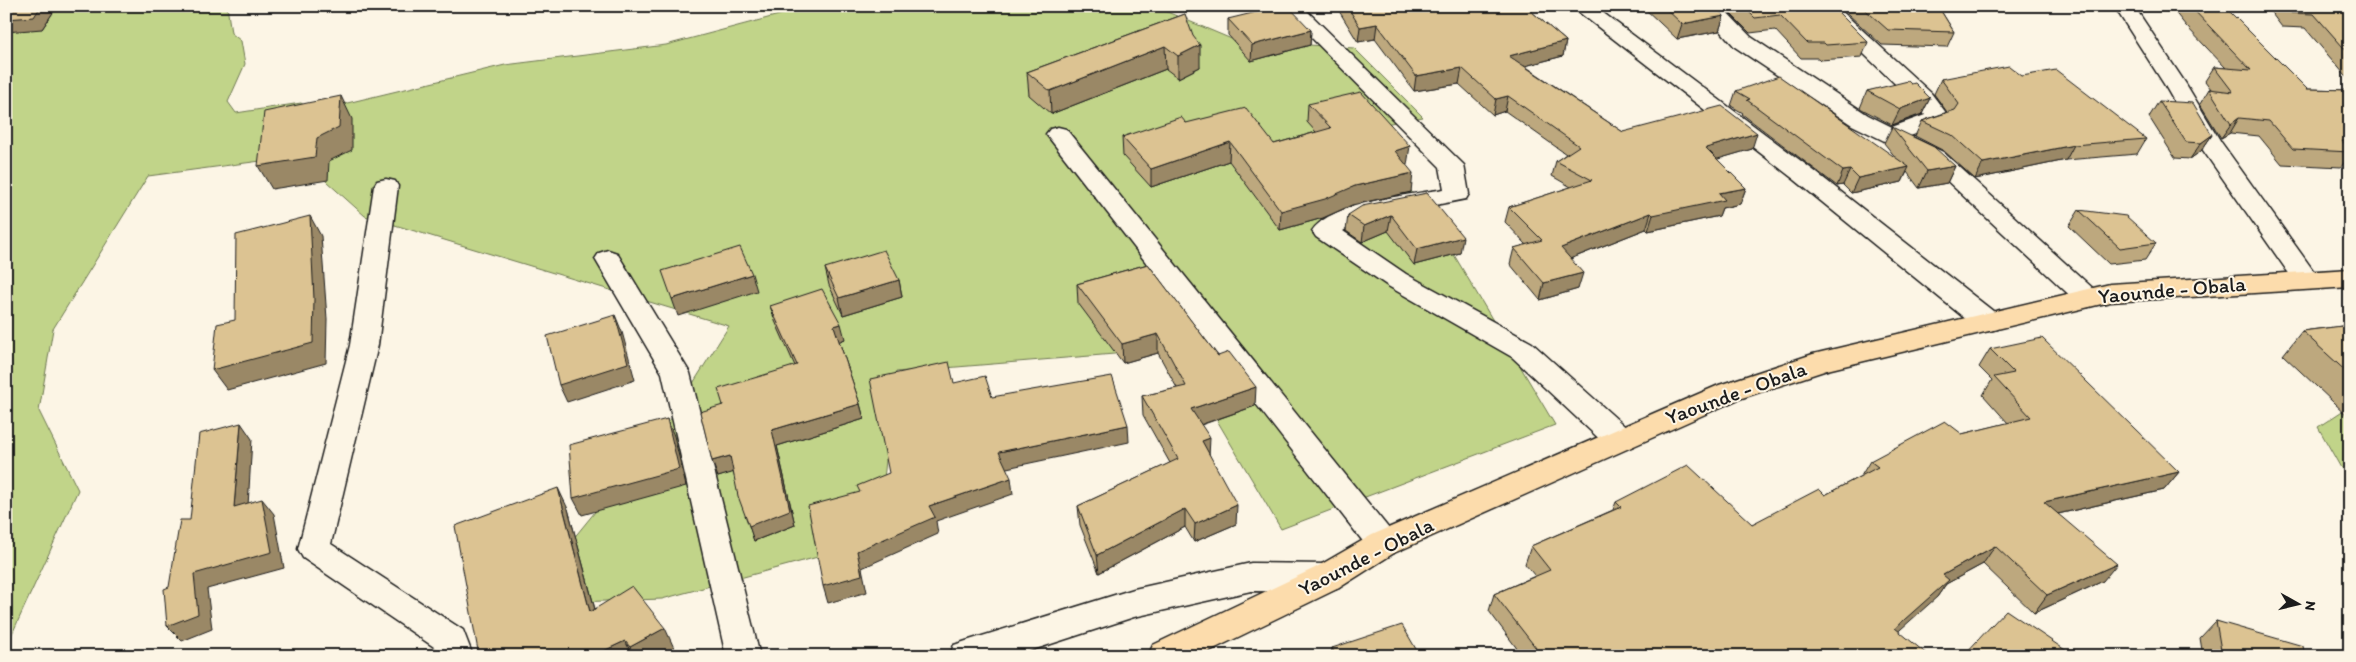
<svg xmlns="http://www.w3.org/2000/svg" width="2356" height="662" font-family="Itim,sans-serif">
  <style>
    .green { fill: #c1d489; stroke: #6e7852 }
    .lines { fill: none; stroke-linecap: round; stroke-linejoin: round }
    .minor-casing { stroke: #1c1c1c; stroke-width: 3 }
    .trunk-casing { stroke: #1c1c1c; stroke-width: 3 }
    .minor { fill: #fcf5e5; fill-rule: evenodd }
    .trunk { fill: #fcdcac; fill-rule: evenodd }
    .wall { fill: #bda87e; stroke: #1c1c1c }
    .shaded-wall { fill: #9a8866; stroke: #1c1c1c }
    .building { fill: #dcc392; stroke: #1c1c1c }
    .labels { text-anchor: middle; stroke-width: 4; stroke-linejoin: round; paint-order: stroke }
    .street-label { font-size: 21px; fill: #1c1c1c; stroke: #fcf5e5 }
  </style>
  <rect width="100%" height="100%" fill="#fcf5e5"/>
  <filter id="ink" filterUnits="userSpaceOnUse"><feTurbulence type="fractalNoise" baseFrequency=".02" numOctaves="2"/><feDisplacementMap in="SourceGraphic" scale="10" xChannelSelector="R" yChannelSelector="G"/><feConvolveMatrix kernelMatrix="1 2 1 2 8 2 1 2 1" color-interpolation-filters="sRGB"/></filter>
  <g filter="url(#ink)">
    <!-- green -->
    <path class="green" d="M6,6H227L231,33L241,41L245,64L228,102L236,113L301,103L314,111L505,65L666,45L813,6H1153L1234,40L1354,48L1423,117L1385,124L1404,181L1444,238L1555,425L1281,529L1175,349L896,372L877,541L662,599L520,604L670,420L729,326L365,216L298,156L148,176L53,329L39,411L78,490L6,647Z
      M2350,406V475L2341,468L2318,427Z"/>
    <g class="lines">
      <defs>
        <path id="minor" d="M1280,6H1302L1464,165L1469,194L1466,199L1359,220L1343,231L1406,274L1532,343L1630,431L1634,439L1630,447L1619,450L1608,447L1512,357L1388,286L1316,237L1312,231C1331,202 1410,195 1444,189L1440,167Z
          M1571,6H1594L1813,170L1998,315L2002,322L1998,329L1988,331L1978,329L1795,180Z
          M1699,6H1721L1751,37L1868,115L1892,127L1925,115L1915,103L1814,6H1836L1931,93L1950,118L1947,123L1910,136L1943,152L2097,292L2101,298L2097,304L2088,307L2079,304L1927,162L1852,125L1735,47Z
          M2114,6H2134L2186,84L2221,142L2315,273L2319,279L2315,285L2306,288L2297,285L2198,143L2164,84Z
          M1058,127L1066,129L1394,535L1399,544L1394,553L1383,557L1372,553L1050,139L1046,134L1050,129Z
          M386,179L395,181L398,186L378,345L331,544L463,630L473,656H439L437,649L303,558L298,549L350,345L374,186L377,181Z
          M608,250L617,253L690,373L760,656H726L662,373L595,259L599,253Z
          M1251,563L1327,564L1339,568L1343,578L1339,588L1327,592L1251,591L1134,617L1014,656H949L954,645L966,641L1134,589Z"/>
        <path id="trunk" d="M2350,269V287L2110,302L1827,370L1739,399L1394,553L1339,588L1199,656H1148L1153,645L1315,568L1372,535L1719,385L1813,354L2110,284Z"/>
      </defs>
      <!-- minor casing -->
      <use href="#minor" class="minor-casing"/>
      <!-- trunk casing -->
      <use href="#trunk" class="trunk-casing"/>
      <!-- minor -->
      <use href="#minor" class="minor"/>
      <!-- trunk -->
      <use href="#trunk" class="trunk"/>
    </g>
    <!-- wall -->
    <path class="wall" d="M6,6H108L54,11L42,29Z
      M1336,6H1525L1566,41L1563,56L1525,66L1623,132L1752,149L1717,159L1746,188L1740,204L1722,208L1719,216L1648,231L1646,229L1570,259L1578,289L1540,300L1510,264L1514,248L1527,245L1505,222L1509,207L1571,187L1552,176L1556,161L1566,154L1505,111L1493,115L1459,84L1414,91L1375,39L1358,42Z
      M1643,6H1715L1724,16L1719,31L1677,39L1643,7Z
      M1723,6H1832L1868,42L1862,57L1820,60L1818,58H1801L1775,30L1750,33Z
      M1839,6H1938L1954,32L1947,47L1882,45Z
      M2170,6H2224L2307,89L2350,90V156H2349L2341,167L2282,164L2259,136L2230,133L2221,138L2200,104L2209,89H2211L2205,81L2214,67L2226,68L2186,26Z
      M2266,6H2350V81L2305,28L2282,27Z
      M1185,14L1200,67L1178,78L1166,69L1051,114L1029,95L1027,72Z
      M1228,19L1311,30L1310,45L1251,61L1228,35Z
      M2022,76L2146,139L2137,154L2066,160L1975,179L1944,151L1915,136L1922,121L1947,112L1934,94L1941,79Z
      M1911,84L1930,98L1922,114L1892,125L1860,108L1867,91Z
      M1736,91L1896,158L1884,143L1892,127L1955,166L1947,183L1919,188L1907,172L1902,182L1851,193L1843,185L1837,186L1742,114L1743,113L1731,106Z
      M2159,101L2212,135L2201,151L2190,159L2175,158L2149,117Z
      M1308,104L1407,165H1406L1411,192L1352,205L1323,218L1280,230L1229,161L1151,187L1123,156L1122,137L1186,123L1274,144L1316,132L1307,122Z
      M1427,193L1460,253L1414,265L1388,231L1362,242L1346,231L1348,215Z
      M2079,210L2156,243L2145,260L2109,264L2069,226Z
      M1148,264L1255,406L1201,425L1209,454L1236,524L1194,542L1185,527L1099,573L1080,525L1078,506L1170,463L1143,415L1142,396L1177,388L1158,353L1123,363L1078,303L1077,284Z
      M825,268L899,280L902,297L843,315L829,285Z
      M770,306L845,339L839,341L860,404L864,419L777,446L795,525L754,541L733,472L718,477L723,405L795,366L775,321Z
      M2350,325V418L2283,355L2302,331Z
      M1990,349L2179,472L2164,490L2058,514L2103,581L2034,613L1983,564L1946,584L1937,597L1521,654L1489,611L1494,594L1535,576L1525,564L1531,546L1613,510L1616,502L1752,524L1825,495L1861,476L1870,461L1962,434L2008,423L1983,395L1992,380L1979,367Z
      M568,509L595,609L674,648L660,656H479Z
      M2216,621L2305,656H2203L2200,638Z
      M1332,648L1420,656H1331Z"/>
    <!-- shaded-wall -->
    <path class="shaded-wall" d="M41,6H51L54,11L42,29L6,32V19Z
      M1724,16L1719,31L1677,39L1682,24Z
      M1377,24L1375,39L1358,42L1360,27Z
      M1311,30L1310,45L1251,61L1252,45Z
      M1566,41L1563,56L1506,71L1509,56Z
      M1200,45V67L1178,78V56Z
      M1165,46L1166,69L1051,114L1050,91Z
      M1462,68L1459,84L1414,91L1416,76Z
      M341,96L352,119V150L329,161L328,180L272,189L258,166L317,138Z
      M1508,96L1505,111L1493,115L1496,99Z
      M1930,98L1922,114L1892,125L1900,109Z
      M2239,118L2230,133L2221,138L2231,124Z
      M1757,133L1752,149L1701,164L1706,148Z
      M2212,135L2201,151L2190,159L2201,143Z
      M1230,142L1229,161L1151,187V169Z
      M2074,145L2066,160L1975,179L1983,163Z
      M1410,146L1407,165L1392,170L1395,151Z
      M1955,166L1947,183L1919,188L1927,171Z
      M1909,167L1902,182L1851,193L1858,178Z
      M1850,170L1843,185L1837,186L1843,171Z
      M1413,173L1411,192L1352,205L1323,218L1280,230L1281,211L1355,186Z
      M1746,188L1740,204L1722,208L1719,216L1648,231L1653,215L1719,193Z
      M1651,213L1646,229L1557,264L1561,248Z
      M1391,215L1388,231L1362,242L1364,226Z
      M310,216L321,236L327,319L326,363L227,390L212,370Z
      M1463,237L1460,253L1414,265L1417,249Z
      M1583,273L1578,289L1540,300L1544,283Z
      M752,274L757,291L678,316L672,299Z
      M899,280L902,297L843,315L839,298Z
      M615,315L622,332L635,380L567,402L559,385Z
      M841,324L845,339L838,342L834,326Z
      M1158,334V353L1123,363L1122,344Z
      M1256,387L1255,406L1191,428V409Z
      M860,404L864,419L777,446L795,525L754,541L749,526L772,430Z
      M667,419L674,436L686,486L582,515L573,498Z
      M241,423L252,439L247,523L234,507Z
      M1128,425L1129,442L1002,469L999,452Z
      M1210,438L1209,457L1202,441Z
      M730,456L735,472L718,477L712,461Z
      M2179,472L2164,490L2031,520L2044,502Z
      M1011,478L1013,494L936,521L938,534L862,568L867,592L828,603L823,586L857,551L929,506Z
      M558,488L568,509L601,632L590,612Z
      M262,499L274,514L284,568L207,589L212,629L182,641L167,626L194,574Z
      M1237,505L1236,524L1194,542L1195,524Z
      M1185,509V527L1099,573L1097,555Z
      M1995,546L1983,564L1946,584L1937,597L1883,645L1895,628L1943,575Z
      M2117,564L2103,581L2034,613L2047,595Z
      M665,628L674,648L660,656H635L630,647Z
      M625,641L633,656H593Z"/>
    <!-- building -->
    <path class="building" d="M6,6H41L34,17L6,19Z
      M1281,6H1288L1311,30L1252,45L1228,19Z
      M1347,6H1525L1566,41L1509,56L1623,132L1722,106L1757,133L1706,148L1746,188L1719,193L1725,200L1653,215L1651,213L1561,248L1583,273L1544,283L1514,248L1542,240L1509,207L1592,180L1556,161L1579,146L1508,96L1496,99L1462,68L1416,76L1377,24L1360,27Z
      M1663,6H1715L1724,16L1682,24Z
      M1743,6H1832L1868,42L1826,45L1824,43H1807L1780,15L1755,18Z
      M1861,6H1938L1954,32L1888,30Z
      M2190,6H2224L2307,89L2350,90V141H2342L2350,150V152L2293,149L2269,121L2239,118L2231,124L2209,89L2233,92L2214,67L2251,70Z
      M2286,6H2350V55L2314,14L2291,13Z
      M1185,14L1193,36L1200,45L1178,56L1165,46L1050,91L1027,72Z
      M2009,66L2022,76L2056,70L2146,139L2074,145L1983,163L1952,135L1922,121L1955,110L1959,104L1941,79Z
      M1779,76L1909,167L1858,178L1850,170L1843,171L1747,100L1750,99L1736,91Z
      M1908,81L1911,84L1915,83L1930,98L1900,109L1867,91Z
      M1361,92L1410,146L1395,151L1413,173L1355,186L1325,199L1281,211L1230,142L1151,169L1122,137L1181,117L1186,123L1246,108L1274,144L1331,128L1308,104Z
      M341,96L339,127L317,138L315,157L258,166L264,112Z
      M2159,101L2193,103L2212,135L2201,143L2186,142Z
      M1892,127L1934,147L1955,166L1927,171Z
      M1427,193L1463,237L1417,249L1391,215L1364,226L1348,215L1362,206Z
      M2079,210L2126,216L2156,243L2120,248Z
      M310,216L314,299L313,343L212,370L217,324L235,320L236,235Z
      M740,247L752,274L672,299L662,271Z
      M884,250L899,280L839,298L825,268Z
      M1148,264L1218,356L1229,352L1256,387L1191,409L1210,438L1202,441L1237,505L1195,524L1185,509L1097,555L1078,506L1178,459L1142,396L1186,386L1158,334L1122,344L1077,284Z
      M822,289L841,324L834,326L860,404L772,430L790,510L749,526L738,496L730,456L712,461L700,412L723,405L718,389L797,365L770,306Z
      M615,315L628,363L559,385L547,336Z
      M2350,325V375L2302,331Z
      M2042,338L2179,472L2044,502L2117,564L2047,595L1995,546L1943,575L1949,580L1895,628L1929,656H1518L1536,648L1494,594L1550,570L1531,546L1621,507L1616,502L1688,465L1752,524L1819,489L1825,495L1878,467L1870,461L1945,421L1962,434L2031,417L1994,377L2014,373L1990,349Z
      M949,362L954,383L985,376L992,397L1112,376L1128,425L999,452L1011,478L929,506L935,517L857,551L862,575L823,586L808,506L860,492L857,486L889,473L870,379Z
      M667,419L679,469L573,498L569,445Z
      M241,423L234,507L262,499L272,552L194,574L198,614L167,626L164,589L169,587L180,520H190L199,434Z
      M558,488L590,612L632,586L665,628L630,647L625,641L593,656H479L455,526Z
      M2006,610L2074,656H1963Z
      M2216,621L2303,646L2305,656H2222Z
      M1402,625L1420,656H1336L1332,648Z"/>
  </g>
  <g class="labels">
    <!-- street labels -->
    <g class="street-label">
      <text transform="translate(2172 290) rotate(-5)" y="7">Yaounde - Obala</text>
      <text transform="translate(1736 393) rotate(-20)" y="7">Yaounde - Obala</text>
      <text transform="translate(1366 557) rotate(-27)" y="7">Yaounde - Obala</text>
    </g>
  </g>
  <!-- margin -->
  <rect width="2356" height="662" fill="none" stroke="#fcf5e5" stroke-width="25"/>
  <rect x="12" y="12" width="2331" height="637" fill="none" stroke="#1c1c1c" stroke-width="2" filter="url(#ink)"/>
  <!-- north arrow -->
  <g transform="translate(2298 604) rotate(98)" stroke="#fcf5e5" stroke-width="4" paint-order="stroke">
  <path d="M0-4L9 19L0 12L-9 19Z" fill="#1c1c1c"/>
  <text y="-8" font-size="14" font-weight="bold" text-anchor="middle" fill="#1c1c1c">N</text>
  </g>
</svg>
